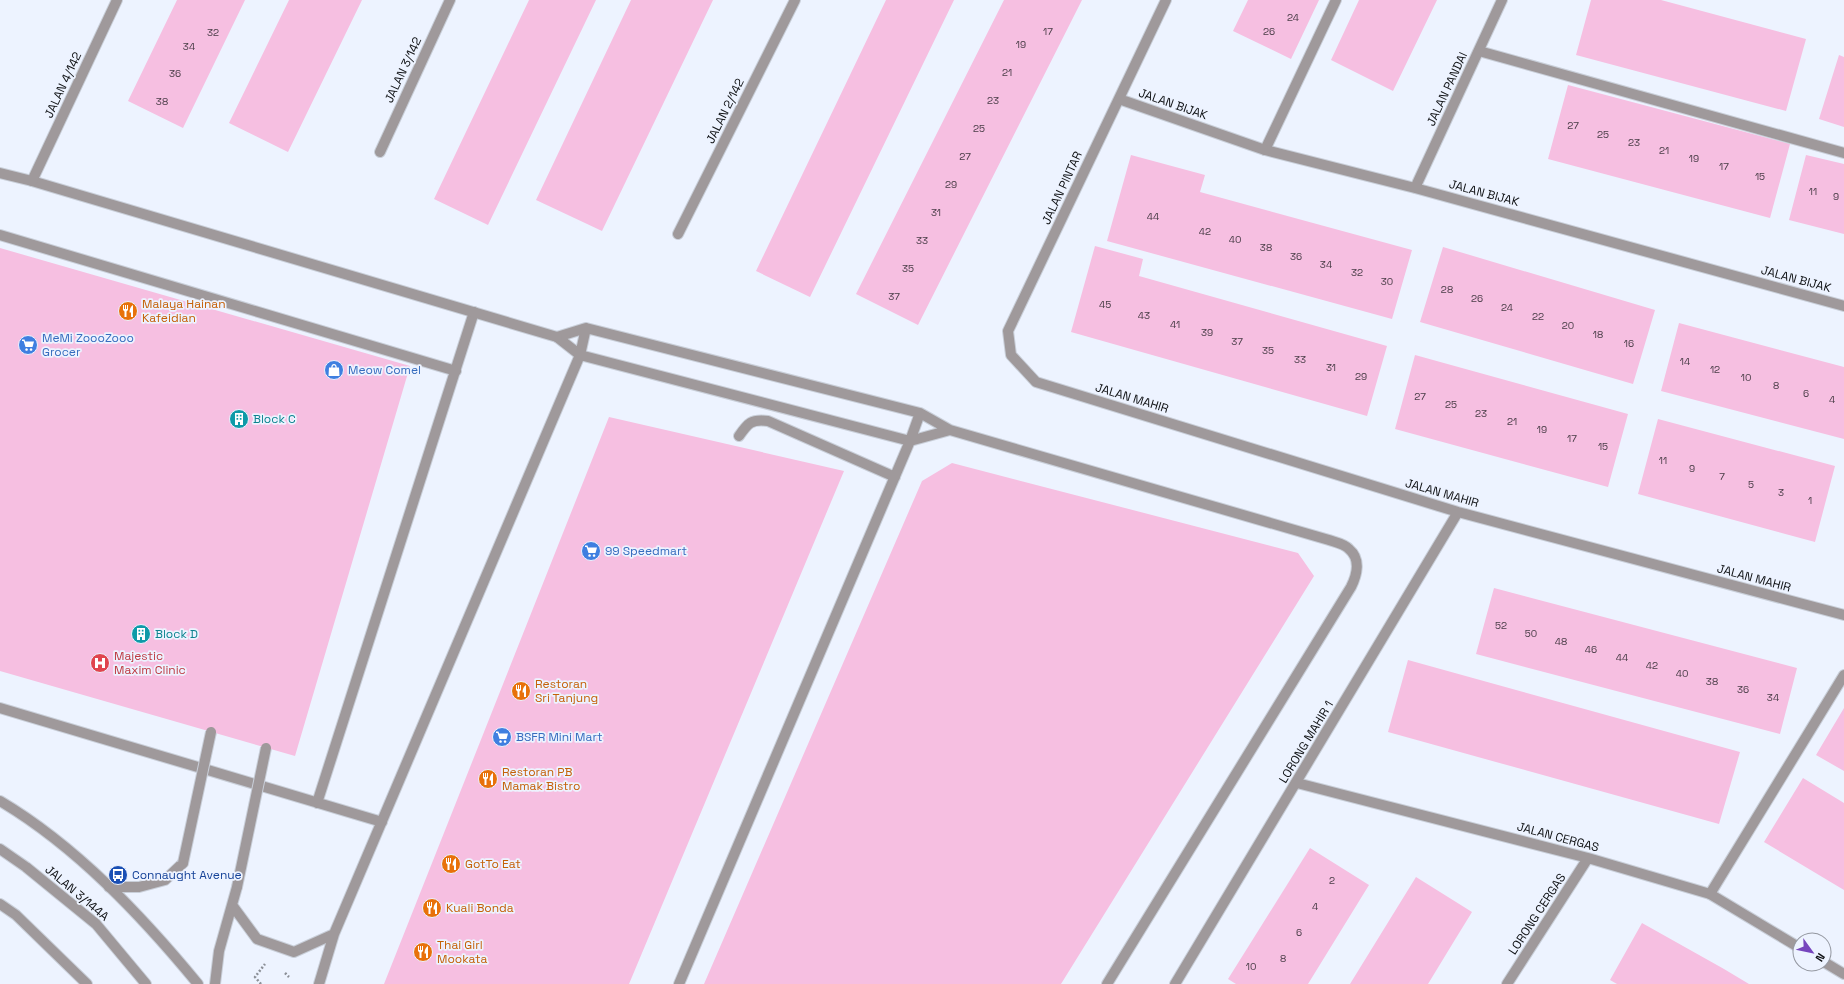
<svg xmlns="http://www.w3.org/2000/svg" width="1844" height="984" font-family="'Space Grotesk',sans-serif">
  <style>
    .building { fill: #f6bfe1 }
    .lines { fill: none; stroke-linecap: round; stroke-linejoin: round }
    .service-casing { stroke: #c9cfd9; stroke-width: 12 }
    .minor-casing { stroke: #c9cfd9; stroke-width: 12 }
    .tertiary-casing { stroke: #c9cfd9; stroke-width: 12 }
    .path { stroke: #8b8f97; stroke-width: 2.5; stroke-dasharray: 2 2; stroke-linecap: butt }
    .service { stroke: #9f999b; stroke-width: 10 }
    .minor { stroke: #9f999b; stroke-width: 10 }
    .tertiary { stroke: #9f999b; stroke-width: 10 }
    .service-bridge-casing { stroke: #c9cfd9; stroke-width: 12; stroke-linecap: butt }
    .service-bridge { stroke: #9f999b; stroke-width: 10 }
    .labels { text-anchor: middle; stroke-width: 3.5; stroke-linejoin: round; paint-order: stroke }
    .number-label { font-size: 10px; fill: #483c46 }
    .street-label { font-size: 12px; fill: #0e1013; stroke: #edf3ff }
    .food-label { font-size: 12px; fill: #c56008; stroke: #edf3ff; text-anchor: start }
    .shop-label { font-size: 12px; fill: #366cbe; stroke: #edf3ff; text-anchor: start }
    .culture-label { font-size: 12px; fill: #0d838f; stroke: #edf3ff; text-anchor: start }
    .health-label { font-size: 12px; fill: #be3a42; stroke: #edf3ff; text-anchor: start }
    .transit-label { font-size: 12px; fill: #164399; stroke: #edf3ff; text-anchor: start }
  </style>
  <rect width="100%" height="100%" fill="#edf3ff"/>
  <!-- building -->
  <path class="building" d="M177,0H245L183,128L128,101Z
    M289,0H362L288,152L229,123Z
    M529,0H596L488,225L434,199Z
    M631,0H713L602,231L536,200Z
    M886,0H954L810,297L756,271Z
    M1004,0H1082L918,325L856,294Z
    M1248,0H1319L1291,59L1233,31Z
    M1359,0H1437L1393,91L1331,60Z
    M1591,0H1661L1806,39L1786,111L1576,55Z
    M1839,55L1844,57V127L1819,119Z
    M1568,85L1790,144L1770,218L1548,159Z
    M1131,155L1205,175L1200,192L1412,250L1392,319L1107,241Z
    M1806,155L1844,164V234L1789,220Z
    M1095,246L1143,259L1139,276L1387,346L1367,416L1071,332Z
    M1443,247L1655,310L1633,384L1420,322Z
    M0,248L410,366L295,756L0,671Z
    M1679,323L1844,367V439L1661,391Z
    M1415,355L1628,414L1608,487L1395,429Z
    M609,417L844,471L629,984H384Z
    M1658,419L1835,466L1815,542L1638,494Z
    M952,463L1298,553L1314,576L1061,984H704L922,481Z
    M1494,588L1797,668L1780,734L1476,654Z
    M1408,660L1740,752L1719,824L1388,732Z
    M1844,708V771L1816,755Z
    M1803,778L1844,803V890L1764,842Z
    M1310,848L1369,885L1308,984H1236L1228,979Z
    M1416,877L1472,912L1456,938L1428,984H1350Z
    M1642,923L1724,969L1749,984H1617L1610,980Z"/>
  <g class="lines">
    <defs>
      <path id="service" d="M1479,51L1844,153
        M1265,150L1336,0
        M0,235L456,371
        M557,337L586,328L920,413L950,430L1329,540C1335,542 1345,544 1349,549C1361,559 1357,575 1351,587L1107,984
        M557,337L580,355L910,441L950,430
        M739,436C748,423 751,419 768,421L895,477
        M0,708L382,822
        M317,803L474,312
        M109,887H139L165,880L183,863
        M1710,894L1844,675
        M232,905L257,939L294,952L334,934
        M215,984L219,951L237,887
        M319,984L334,934L580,355L586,328
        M679,984L910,441L920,413"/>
      <path id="minor" d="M1166,0L1008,331L1011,355L1036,382L1458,512L1844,615
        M1119,99L1265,150L1415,188L1844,306
        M380,152L450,0
        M32,181L557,337
        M1415,188L1502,0
        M678,234L795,0
        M1297,783L1588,858L1710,894L1800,948
        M1824,962L1844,974
        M1175,984L1458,512
        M1507,984L1588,858"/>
      <path id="tertiary" d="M0,173L32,181L117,0
        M0,801C76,846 142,916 198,984
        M0,849L26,867L96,924L146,984
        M0,904L16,915L87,984"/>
    </defs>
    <!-- service casing -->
    <use href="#service" class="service-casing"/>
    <!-- minor casing -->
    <use href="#minor" class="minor-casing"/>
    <!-- tertiary casing -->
    <use href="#tertiary" class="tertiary-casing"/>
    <!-- path -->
    <path class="path" d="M285,973L289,977
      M261,984L255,977L265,964"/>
    <!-- service -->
    <use href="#service" class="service"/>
    <!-- minor -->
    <use href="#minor" class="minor"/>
    <!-- tertiary -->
    <use href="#tertiary" class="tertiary"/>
    <defs>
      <path id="service-bridge" d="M183,863L211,732
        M237,887L266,748"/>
    </defs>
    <!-- service-bridge casing -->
    <use href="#service-bridge" class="service-bridge-casing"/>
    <!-- service-bridge -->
    <use href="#service-bridge" class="service-bridge"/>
  </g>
  <!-- icons -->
  <defs>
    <symbol id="restaurant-disc" viewBox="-11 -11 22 22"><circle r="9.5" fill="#e8710a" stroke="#edf3ff"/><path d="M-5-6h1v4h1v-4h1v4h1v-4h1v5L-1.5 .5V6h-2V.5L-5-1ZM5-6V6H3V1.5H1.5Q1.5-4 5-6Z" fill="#fff"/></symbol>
    <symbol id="supermarket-disc" viewBox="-11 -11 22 22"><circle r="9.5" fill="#3f7fe0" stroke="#edf3ff"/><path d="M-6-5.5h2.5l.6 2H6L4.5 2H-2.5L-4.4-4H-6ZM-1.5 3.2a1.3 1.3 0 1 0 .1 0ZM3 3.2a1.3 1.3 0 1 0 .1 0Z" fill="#fff"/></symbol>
    <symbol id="shop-disc" viewBox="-11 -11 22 22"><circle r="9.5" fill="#3f7fe0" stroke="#edf3ff"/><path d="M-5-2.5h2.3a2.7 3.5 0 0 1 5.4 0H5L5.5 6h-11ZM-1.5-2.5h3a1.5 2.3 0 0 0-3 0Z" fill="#fff"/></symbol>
    <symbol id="building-disc" viewBox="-11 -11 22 22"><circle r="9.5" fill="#0f9aa8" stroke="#edf3ff"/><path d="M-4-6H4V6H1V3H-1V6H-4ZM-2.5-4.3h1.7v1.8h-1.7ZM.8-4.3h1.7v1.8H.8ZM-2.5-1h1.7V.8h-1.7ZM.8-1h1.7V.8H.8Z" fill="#fff"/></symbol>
    <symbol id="hospital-disc" viewBox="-11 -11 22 22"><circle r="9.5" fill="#e0444e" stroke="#edf3ff"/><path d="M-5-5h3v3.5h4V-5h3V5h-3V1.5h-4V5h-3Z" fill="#fff"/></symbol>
    <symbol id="bus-disc" viewBox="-11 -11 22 22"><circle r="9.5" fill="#1a4fb4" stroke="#edf3ff"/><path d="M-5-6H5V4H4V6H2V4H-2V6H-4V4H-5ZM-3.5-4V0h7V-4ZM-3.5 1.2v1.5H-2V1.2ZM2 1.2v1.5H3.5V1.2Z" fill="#fff"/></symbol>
  </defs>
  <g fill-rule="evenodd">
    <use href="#restaurant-disc" x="117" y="300" width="22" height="22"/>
    <use href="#supermarket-disc" x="17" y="334" width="22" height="22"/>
    <use href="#shop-disc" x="323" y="359" width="22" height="22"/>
    <use href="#building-disc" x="228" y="408" width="22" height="22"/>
    <use href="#supermarket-disc" x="580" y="540" width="22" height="22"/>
    <use href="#building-disc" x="130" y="623" width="22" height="22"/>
    <use href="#hospital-disc" x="89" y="652" width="22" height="22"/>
    <use href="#restaurant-disc" x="510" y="680" width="22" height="22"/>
    <use href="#supermarket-disc" x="491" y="726" width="22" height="22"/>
    <use href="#restaurant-disc" x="477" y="768" width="22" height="22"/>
    <use href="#restaurant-disc" x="440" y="853" width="22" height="22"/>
    <use href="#bus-disc" x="107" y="864" width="22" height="22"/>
    <use href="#restaurant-disc" x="421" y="897" width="22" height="22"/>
    <use href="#restaurant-disc" x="412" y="941" width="22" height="22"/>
  </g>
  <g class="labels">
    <!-- number labels -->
    <g class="number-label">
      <text x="1293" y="21">24</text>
      <text x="1048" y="35">17</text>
      <text x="1269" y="35">26</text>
      <text x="213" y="36">32</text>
      <text x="1021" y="48">19</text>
      <text x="189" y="50">34</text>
      <text x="1007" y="76">21</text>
      <text x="175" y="77">36</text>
      <text x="993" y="104">23</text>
      <text x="162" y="105">38</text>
      <text x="1573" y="129">27</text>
      <text x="979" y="132">25</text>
      <text x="1603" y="138">25</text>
      <text x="1634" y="146">23</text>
      <text x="1664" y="154">21</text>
      <text x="965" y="160">27</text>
      <text x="1694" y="162">19</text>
      <text x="1724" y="170">17</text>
      <text x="1760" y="180">15</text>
      <text x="951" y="188">29</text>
      <text x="1813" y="195">11</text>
      <text x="1836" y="200">9</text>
      <text x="936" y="216">31</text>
      <text x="1153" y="220">44</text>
      <text x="1205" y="235">42</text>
      <text x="1235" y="243">40</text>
      <text x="922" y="244">33</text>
      <text x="1266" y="251">38</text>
      <text x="1296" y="260">36</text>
      <text x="1326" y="268">34</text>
      <text x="908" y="272">35</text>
      <text x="1357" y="276">32</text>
      <text x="1387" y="285">30</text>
      <text x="1447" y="293">28</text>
      <text x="894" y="300">37</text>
      <text x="1477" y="302">26</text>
      <text x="1105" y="308">45</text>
      <text x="1507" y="311">24</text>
      <text x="1144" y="319">43</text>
      <text x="1538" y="320">22</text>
      <text x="1175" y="328">41</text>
      <text x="1568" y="329">20</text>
      <text x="1207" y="336">39</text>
      <text x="1598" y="338">18</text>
      <text x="1237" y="345">37</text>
      <text x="1629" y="347">16</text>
      <text x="1268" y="354">35</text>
      <text x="1300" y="363">33</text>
      <text x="1685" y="365">14</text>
      <text x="1331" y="371">31</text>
      <text x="1715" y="373">12</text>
      <text x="1361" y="380">29</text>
      <text x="1746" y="381">10</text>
      <text x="1776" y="389">8</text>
      <text x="1806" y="397">6</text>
      <text x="1420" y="400">27</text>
      <text x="1832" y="403">4</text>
      <text x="1451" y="408">25</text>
      <text x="1481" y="417">23</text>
      <text x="1512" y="425">21</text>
      <text x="1542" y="433">19</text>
      <text x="1572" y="442">17</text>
      <text x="1603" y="450">15</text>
      <text x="1663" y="464">11</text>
      <text x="1692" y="472">9</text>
      <text x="1722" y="480">7</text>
      <text x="1751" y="488">5</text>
      <text x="1781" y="496">3</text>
      <text x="1810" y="504">1</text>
      <text x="1501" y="629">52</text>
      <text x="1531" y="637">50</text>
      <text x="1561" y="645">48</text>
      <text x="1591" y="653">46</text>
      <text x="1622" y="661">44</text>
      <text x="1652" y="669">42</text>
      <text x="1682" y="677">40</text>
      <text x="1712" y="685">38</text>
      <text x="1743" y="693">36</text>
      <text x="1773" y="701">34</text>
      <text x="1332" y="884">2</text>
      <text x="1315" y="910">4</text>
      <text x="1299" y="936">6</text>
      <text x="1283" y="962">8</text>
      <text x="1251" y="970">10</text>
    </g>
    <!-- street labels -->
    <g class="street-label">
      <text transform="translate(403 70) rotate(-65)" y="4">JALAN 3/142</text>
      <text transform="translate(63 85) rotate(-65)" y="4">JALAN 4/142</text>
      <text transform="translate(1447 89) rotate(-65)" y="4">JALAN PANDAI</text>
      <text transform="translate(1173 104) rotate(19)" y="4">JALAN BIJAK</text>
      <text transform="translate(725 111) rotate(-64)" y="4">JALAN 2/142</text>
      <text transform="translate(1062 188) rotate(-65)" y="4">JALAN PINTAR</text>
      <text transform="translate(1484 193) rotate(15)" y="4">JALAN BIJAK</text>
      <text transform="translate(1796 279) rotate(15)" y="4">JALAN BIJAK</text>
      <text transform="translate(1132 398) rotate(17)" y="4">JALAN MAHIR</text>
      <text transform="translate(1442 493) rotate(16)" y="4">JALAN MAHIR</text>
      <text transform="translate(1754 578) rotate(15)" y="4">JALAN MAHIR</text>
      <text transform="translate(1306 742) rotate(-59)" y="4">LORONG MAHIR 1</text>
      <text transform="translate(1558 837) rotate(15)" y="4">JALAN CERGAS</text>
      <text transform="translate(77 893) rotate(40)" y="4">JALAN 3/144A</text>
      <text transform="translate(1537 914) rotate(-57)" y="4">LORONG CERGAS</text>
    </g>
    <!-- food labels -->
    <g class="food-label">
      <text x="142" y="308">Malaya Hainan<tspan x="142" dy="14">Kafeidian</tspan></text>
      <text x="535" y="688">Restoran<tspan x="535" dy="14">Sri Tanjung</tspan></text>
      <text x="502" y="776">Restoran PB<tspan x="502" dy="14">Mamak Bistro</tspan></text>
      <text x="465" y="868">GotTo Eat</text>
      <text x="446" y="912">Kuali Bonda</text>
      <text x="437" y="949">Thai Girl<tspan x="437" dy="14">Mookata</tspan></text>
    </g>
    <!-- shop labels -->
    <g class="shop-label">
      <text x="42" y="342">MeMi ZoooZooo<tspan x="42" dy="14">Grocer</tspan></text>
      <text x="348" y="374">Meow Comel</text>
      <text x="605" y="555">99 Speedmart</text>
      <text x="516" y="741">BSFR Mini Mart</text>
    </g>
    <!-- culture labels -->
    <g class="culture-label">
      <text x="253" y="423">Block C</text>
      <text x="155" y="638">Block D</text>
    </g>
    <!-- health labels -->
    <g class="health-label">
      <text x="114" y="660">Majestic<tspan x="114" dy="14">Maxim Clinic</tspan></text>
    </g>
    <!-- transit labels -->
    <g class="transit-label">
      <text x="132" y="879">Connaught Avenue</text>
    </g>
  </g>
  <!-- north arrow -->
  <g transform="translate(1812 952) rotate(123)"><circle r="19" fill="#edf3ff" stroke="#9498a1"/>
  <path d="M0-3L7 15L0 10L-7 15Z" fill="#7645bd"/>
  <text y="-6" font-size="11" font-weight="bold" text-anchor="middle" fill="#0e1013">N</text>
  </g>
</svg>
